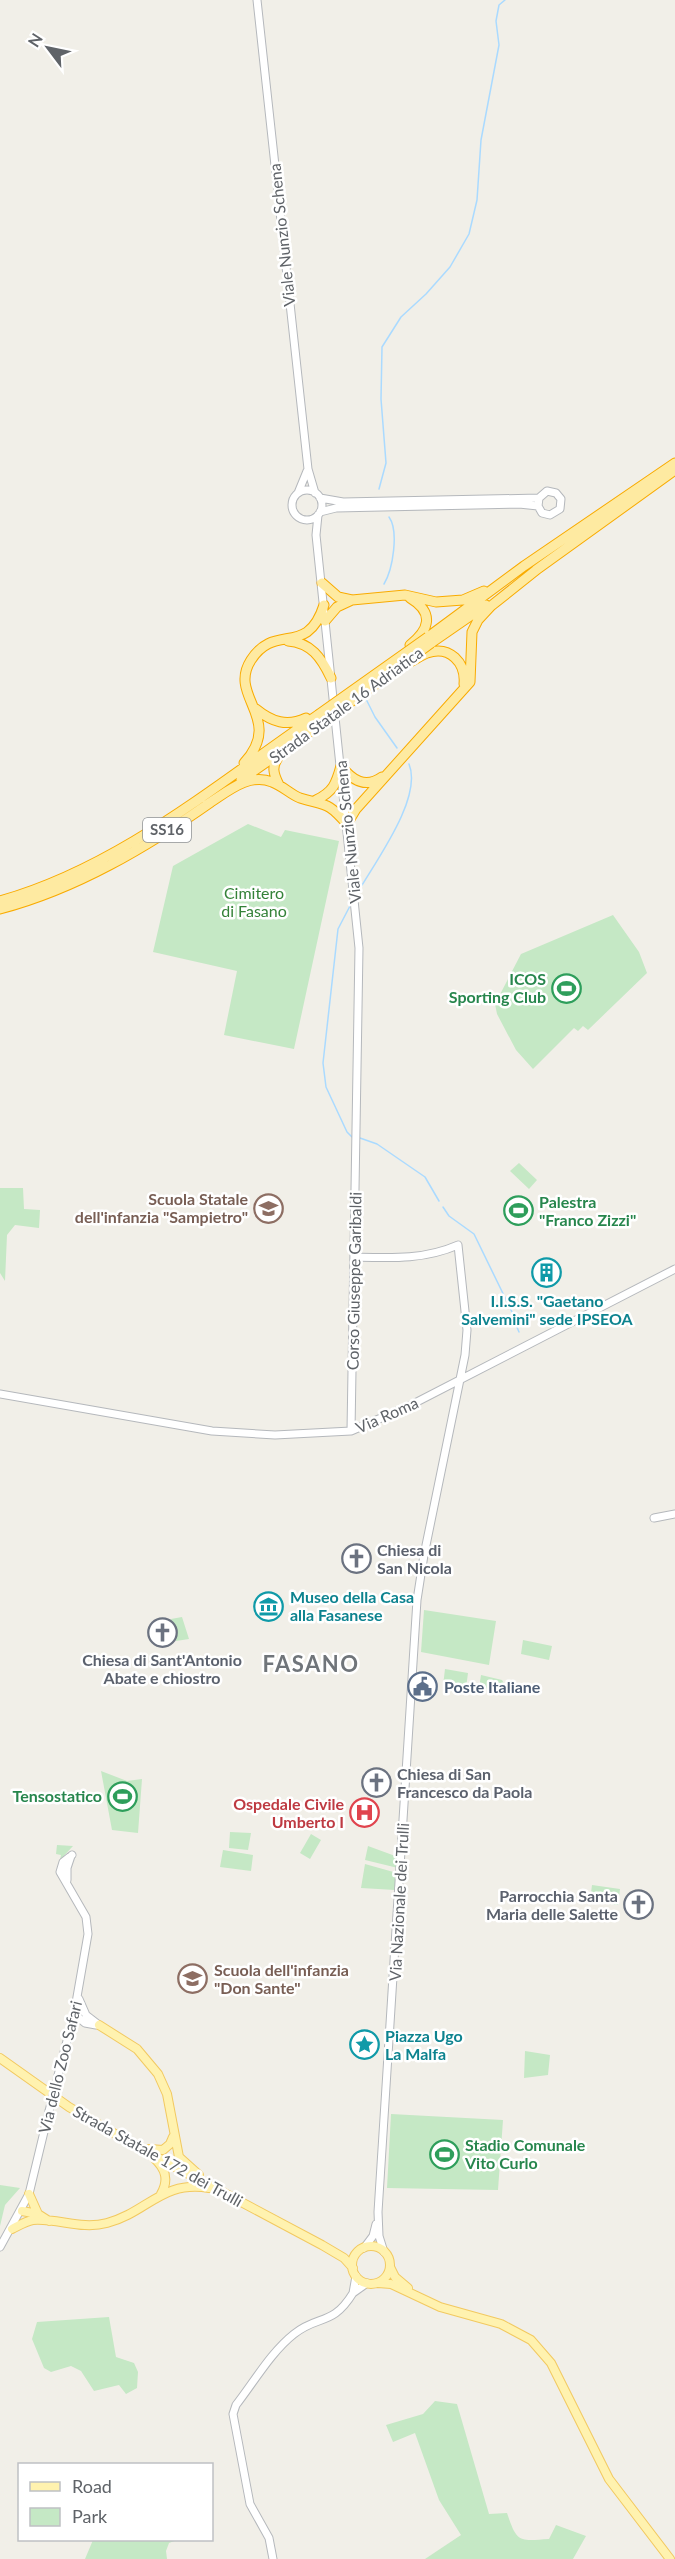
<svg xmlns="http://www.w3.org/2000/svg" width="675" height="2559" font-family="Lato,sans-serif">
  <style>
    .green { fill: #c5e8c5 }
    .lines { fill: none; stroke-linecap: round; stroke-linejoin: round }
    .stream { stroke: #aadaff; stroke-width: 1.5 }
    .tertiary-casing { stroke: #b5b8bc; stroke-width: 9 }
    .primary-casing { stroke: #f2c960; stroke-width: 10 }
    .trunk-casing { stroke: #f9ab00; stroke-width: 11 }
    .tertiary { stroke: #fff; stroke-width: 7 }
    .primary { stroke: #fff2af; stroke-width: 8 }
    .trunk { stroke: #feeaa1; stroke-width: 9 }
    .tertiary-bridge-casing { stroke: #b5b8bc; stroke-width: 9; stroke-linecap: butt }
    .trunk-bridge-casing { stroke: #f9ab00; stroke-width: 11; stroke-linecap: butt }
    .tertiary-bridge { stroke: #fff; stroke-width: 7 }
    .trunk-bridge { stroke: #feeaa1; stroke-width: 9 }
    .labels { text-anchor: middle; stroke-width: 5; stroke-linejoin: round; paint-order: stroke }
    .shield { fill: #fff; stroke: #8f9295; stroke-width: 1.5 }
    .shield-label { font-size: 15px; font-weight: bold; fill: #5f6368 }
    .street-label { font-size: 16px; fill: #5f6368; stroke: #fff }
    .park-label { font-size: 16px; fill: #348238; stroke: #fff }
    .leisure-label { font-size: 16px; font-weight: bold; fill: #27864d; stroke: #fff; text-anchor: end }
    .education-label { font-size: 16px; font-weight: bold; fill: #785e54; stroke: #fff; text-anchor: end }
    .culture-label { font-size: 16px; font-weight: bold; fill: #0d838f; stroke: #fff; text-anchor: start }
    .worship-label { font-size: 16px; font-weight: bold; fill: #5b616d; stroke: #fff; text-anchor: start }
    .service-label { font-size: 16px; font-weight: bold; fill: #4e5e75; stroke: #fff; text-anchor: start }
    .health-label { font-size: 16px; font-weight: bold; fill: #be3a42; stroke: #fff; text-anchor: end }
    .district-label { font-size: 22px; font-weight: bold; letter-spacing: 1.5px; fill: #70757a; stroke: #fff }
  </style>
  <rect width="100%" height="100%" fill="#f1efe8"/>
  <!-- green -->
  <path class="green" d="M248,824L281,837L285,830L339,841L294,1049L224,1035L237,971L153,952L173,866Z
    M613,915L639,952L647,973L588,1030L583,1026L578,1031L574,1028L533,1069L516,1050L497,1014L495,1004L521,954Z
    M519,1163L537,1180L529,1189L510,1171Z
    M0,1188H23L24,1209L40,1210L39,1228L15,1225L7,1235L5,1281L0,1273Z
    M424,1610L496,1621L489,1665L421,1652Z
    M182,1617L189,1639L176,1641L171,1619Z
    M523,1640L552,1646L549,1660L521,1654Z
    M445,1669L468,1673L466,1688L443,1686Z
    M481,1675L502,1680L508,1690L479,1688Z
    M101,1771L127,1781L142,1779L138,1833L112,1830Z
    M230,1832L251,1833L248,1850L229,1848Z
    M311,1834L321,1840L310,1859L300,1853Z
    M57,1845L73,1846L60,1860L61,1855L56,1854Z
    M368,1846L398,1857V1868L365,1860Z
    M223,1850L253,1855L251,1871L220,1867Z
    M365,1864L397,1873L395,1890L361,1888Z
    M592,1885L620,1889L618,1905L590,1901Z
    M525,2051L550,2055L548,2075L524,2078Z
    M391,2114L503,2120L498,2190L387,2188Z
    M0,2185L20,2188L5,2205L0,2226Z
    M109,2317L116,2357L134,2363L138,2372L137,2388L126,2394L119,2385L94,2391L81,2371L71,2366L51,2372L44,2368L32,2339L37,2322Z
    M435,2401L457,2404L489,2514L507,2513C517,2543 519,2541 549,2539L556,2525L586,2536L573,2559H425L461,2535L439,2500L415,2433L393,2442L386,2425L423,2414Z
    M93,2540H177L169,2543L166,2551L167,2559H85Z"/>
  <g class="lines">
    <!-- stream -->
    <path class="stream" d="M379,489L386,463L381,399L382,347L401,317L426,294L450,267L469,234L477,200L481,140L499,45L496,21L499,5L505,0
      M384,584C393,569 399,531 389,517
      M366,699L375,717L397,748
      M358,892C375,862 423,798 409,764
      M351,904L338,929L323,1063L326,1087L347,1132L352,1137
      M360,1138L377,1144L425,1177L439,1201
      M443,1207L449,1216L474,1234L512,1312
      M513,1318L519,1332"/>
    <defs>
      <path id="tertiary" d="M257,0L308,469L315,493
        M292 505a15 15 0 1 1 30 0a15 15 0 1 1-30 0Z
        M298,493L307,471
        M320,498L343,502L539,498
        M320,512L336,508L519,504L538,506L542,513L550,515L560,509L561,499L556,493L547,491L539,498L538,506
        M318,515L316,535L359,948L351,1431
        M354,1257C390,1258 424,1260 458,1245L467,1330L465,1355L424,1555L417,1600L378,2212L379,2236L384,2252
        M0,1394L212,1431L275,1435L351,1431L409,1406L675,1269
        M654,1518L675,1514
        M67,1880V1868L71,1856
        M79,1999L86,2015L99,2025
        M74,2014L85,2023L96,2025
        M56,2083L74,2014L88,1934L86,1917L60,1872L63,1862L72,1855
        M0,2247L29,2194L49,2111
        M364,2248L373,2236L376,2224
        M356,2276L353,2293L367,2283
        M273,2559L269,2538L250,2504L233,2414L236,2405C254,2382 271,2352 294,2334C319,2314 332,2327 353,2293"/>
      <path id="primary" d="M99,2025L137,2049L158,2074L167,2094L179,2157L199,2175
        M0,2058L69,2107L134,2145L322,2245L344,2258L353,2268
        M149,2149L163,2150L170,2144L173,2137
        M154,2158C166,2169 169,2180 161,2194
        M29,2194L38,2214
        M22,2211L38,2214L49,2221
        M12,2229C18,2226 26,2221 33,2220C58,2218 81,2230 107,2223C148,2212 162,2180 209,2188
        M352 2265a19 19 0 1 1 38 0a19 19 0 1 1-38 0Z
        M390,2267L395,2277L408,2288
        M378,2283L391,2284L440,2307L501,2324L531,2340L551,2363L609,2479L670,2559"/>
      <path id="trunk" d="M536,570L675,470
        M322,583L338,597L352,600L405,595L436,602L463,600L484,591
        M325,621L337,607L352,600
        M428,637L524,566L675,463
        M288,641C311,643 321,657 331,678
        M431,643L486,605
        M410,645C429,630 435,613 410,598
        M410,662C416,659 422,655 427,653C450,645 466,663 464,684
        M256,709C272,722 287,727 306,718
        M244,763C285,718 227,697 251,660C275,622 307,658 324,605
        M341,766C352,780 365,789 382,777
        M241,780L319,725
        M279,785C273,773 271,766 280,755
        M316,800C333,792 336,784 341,766
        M206,805C226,793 248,772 272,782C283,786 290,794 300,798C326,806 327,801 347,824L356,809L470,682L472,632L478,620L491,606L540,567
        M0,901C120,867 217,784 318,715
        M0,909C76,889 147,847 211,802"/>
    </defs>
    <!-- tertiary casing -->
    <use href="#tertiary" class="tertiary-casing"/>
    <!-- primary casing -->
    <use href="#primary" class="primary-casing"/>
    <!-- trunk casing -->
    <use href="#trunk" class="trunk-casing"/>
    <!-- tertiary -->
    <use href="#tertiary" class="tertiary"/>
    <!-- primary -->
    <use href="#primary" class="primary"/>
    <!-- trunk -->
    <use href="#trunk" class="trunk"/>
    <defs>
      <path id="tertiary-bridge" d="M49,2111L56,2083"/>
      <path id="trunk-bridge" d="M318,715L428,637
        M319,725L431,643"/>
    </defs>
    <!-- tertiary-bridge casing -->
    <use href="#tertiary-bridge" class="tertiary-bridge-casing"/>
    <!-- trunk-bridge casing -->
    <use href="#trunk-bridge" class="trunk-bridge-casing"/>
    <!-- tertiary-bridge -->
    <use href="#tertiary-bridge" class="tertiary-bridge"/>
    <!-- trunk-bridge -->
    <use href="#trunk-bridge" class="trunk-bridge"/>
  </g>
  <!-- icons -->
  <defs>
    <symbol id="stadium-ring" viewBox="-11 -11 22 22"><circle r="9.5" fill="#fff" stroke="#2e9e5b" stroke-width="1.5"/><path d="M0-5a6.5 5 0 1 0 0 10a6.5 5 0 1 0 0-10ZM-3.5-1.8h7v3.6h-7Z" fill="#2e9e5b"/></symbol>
    <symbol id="school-ring" viewBox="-11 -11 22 22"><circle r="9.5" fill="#fff" stroke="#8d6e63" stroke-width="1.5"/><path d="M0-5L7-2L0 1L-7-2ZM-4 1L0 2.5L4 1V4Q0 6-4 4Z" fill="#8d6e63"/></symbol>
    <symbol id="building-ring" viewBox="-11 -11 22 22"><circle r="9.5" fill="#fff" stroke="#0f9aa8" stroke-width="1.5"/><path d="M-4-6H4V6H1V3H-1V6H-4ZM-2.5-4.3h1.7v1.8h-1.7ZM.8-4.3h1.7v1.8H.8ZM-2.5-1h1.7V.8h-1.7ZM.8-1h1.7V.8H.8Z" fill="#0f9aa8"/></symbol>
    <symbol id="church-ring" viewBox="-11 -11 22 22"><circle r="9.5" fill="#fff" stroke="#6b7280" stroke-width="1.5"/><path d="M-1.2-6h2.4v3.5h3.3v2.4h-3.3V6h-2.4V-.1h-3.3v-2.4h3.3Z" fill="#6b7280"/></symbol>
    <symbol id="museum-ring" viewBox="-11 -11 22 22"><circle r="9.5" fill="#fff" stroke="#0f9aa8" stroke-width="1.5"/><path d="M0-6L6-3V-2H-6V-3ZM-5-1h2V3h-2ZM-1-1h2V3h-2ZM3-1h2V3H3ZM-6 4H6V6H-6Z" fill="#0f9aa8"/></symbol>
    <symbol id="civic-ring" viewBox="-11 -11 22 22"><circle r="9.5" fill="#fff" stroke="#5c6f8a" stroke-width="1.5"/><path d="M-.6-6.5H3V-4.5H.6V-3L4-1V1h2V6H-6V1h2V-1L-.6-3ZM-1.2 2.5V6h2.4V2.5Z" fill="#5c6f8a"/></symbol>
    <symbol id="hospital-ring" viewBox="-11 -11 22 22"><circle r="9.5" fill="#fff" stroke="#e0444e" stroke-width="1.5"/><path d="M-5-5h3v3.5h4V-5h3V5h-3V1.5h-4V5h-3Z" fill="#e0444e"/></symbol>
    <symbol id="sight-ring" viewBox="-11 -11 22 22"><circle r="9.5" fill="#fff" stroke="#0f9aa8" stroke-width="1.5"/><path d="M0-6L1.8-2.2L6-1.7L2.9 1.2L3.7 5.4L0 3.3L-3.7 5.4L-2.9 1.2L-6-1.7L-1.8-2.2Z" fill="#0f9aa8"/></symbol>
  </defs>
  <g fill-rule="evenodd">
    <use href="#stadium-ring" x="550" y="972" width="33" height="33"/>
    <use href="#school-ring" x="252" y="1192" width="33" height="33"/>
    <use href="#stadium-ring" x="502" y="1194" width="33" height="33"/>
    <use href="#building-ring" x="530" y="1256" width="33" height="33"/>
    <use href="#church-ring" x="340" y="1542" width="33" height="33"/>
    <use href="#museum-ring" x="252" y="1590" width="33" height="33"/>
    <use href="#church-ring" x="146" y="1616" width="33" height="33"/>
    <use href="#civic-ring" x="406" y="1670" width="33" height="33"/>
    <use href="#church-ring" x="360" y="1766" width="33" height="33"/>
    <use href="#stadium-ring" x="106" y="1780" width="33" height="33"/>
    <use href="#hospital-ring" x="348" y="1796" width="33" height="33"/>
    <use href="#church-ring" x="622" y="1888" width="33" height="33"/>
    <use href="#school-ring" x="176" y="1962" width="33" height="33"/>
    <use href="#sight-ring" x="348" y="2028" width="33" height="33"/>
    <use href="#stadium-ring" x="428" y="2138" width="33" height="33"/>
  </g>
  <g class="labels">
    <!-- shield labels -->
    <rect class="shield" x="143" y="818" width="48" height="24" rx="4.5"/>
    <g class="shield-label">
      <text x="167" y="835">SS16</text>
    </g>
    <!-- street labels -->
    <g class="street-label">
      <text transform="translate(282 235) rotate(-96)" y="6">Viale Nunzio Schena</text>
      <text transform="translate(346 705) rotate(-36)" y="6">Strada Statale 16 Adriatica</text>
      <text transform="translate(348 832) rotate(-96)" y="6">Viale Nunzio Schena</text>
      <text transform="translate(354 1281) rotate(-89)" y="6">Corso Giuseppe Garibaldi</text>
      <text transform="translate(387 1415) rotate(-24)" y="6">Via Roma</text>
      <text transform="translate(399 1902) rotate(-87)" y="6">Via Nazionale dei Trulli</text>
      <text transform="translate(60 2067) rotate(-76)" y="6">Via dello Zoo Safari</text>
      <text transform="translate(158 2156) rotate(29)" y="6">Strada Statale 172 dei Trulli</text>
    </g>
    <!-- park labels -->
    <g class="park-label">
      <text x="254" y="899">Cimitero<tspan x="254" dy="18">di Fasano</tspan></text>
    </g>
    <!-- leisure labels -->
    <g class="leisure-label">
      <text x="546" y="985">ICOS<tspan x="546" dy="18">Sporting Club</tspan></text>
      <text x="539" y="1208" text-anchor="start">Palestra<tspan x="539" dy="18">"Franco Zizzi"</tspan></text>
      <text x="102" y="1802">Tensostatico</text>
      <text x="465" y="2151" text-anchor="start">Stadio Comunale<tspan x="465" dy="18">Vito Curlo</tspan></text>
    </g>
    <!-- education labels -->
    <g class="education-label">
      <text x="248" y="1205">Scuola Statale<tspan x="248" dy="18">dell'infanzia "Sampietro"</tspan></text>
      <text x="214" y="1976" text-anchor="start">Scuola dell'infanzia<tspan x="214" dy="18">"Don Sante"</tspan></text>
    </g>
    <!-- culture labels -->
    <g class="culture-label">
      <text x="547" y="1307" text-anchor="middle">I.I.S.S. "Gaetano<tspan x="547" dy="18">Salvemini" sede IPSEOA</tspan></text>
      <text x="290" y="1603">Museo della Casa<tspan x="290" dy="18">alla Fasanese</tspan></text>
      <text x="385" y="2042">Piazza Ugo<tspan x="385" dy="18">La Malfa</tspan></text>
    </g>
    <!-- worship labels -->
    <g class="worship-label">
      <text x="377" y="1556">Chiesa di<tspan x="377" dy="18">San Nicola</tspan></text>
      <text x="162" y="1666" text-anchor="middle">Chiesa di Sant'Antonio<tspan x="162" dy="18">Abate e chiostro</tspan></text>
      <text x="397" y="1780">Chiesa di San<tspan x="397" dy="18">Francesco da Paola</tspan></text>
      <text x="618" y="1902" text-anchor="end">Parrocchia Santa<tspan x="618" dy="18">Maria delle Salette</tspan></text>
    </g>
    <!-- service labels -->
    <g class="service-label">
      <text x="444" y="1693">Poste Italiane</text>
    </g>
    <!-- health labels -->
    <g class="health-label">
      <text x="344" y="1810">Ospedale Civile<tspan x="344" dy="18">Umberto I</tspan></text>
    </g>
    <!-- district labels -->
    <g class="district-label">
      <text x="311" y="1672">FASANO</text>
    </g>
  </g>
  <!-- legend -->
  <rect x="18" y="2463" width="195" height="78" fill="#ffffff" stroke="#bfc1c3" stroke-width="1.5"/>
  <rect x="30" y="2482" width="30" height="9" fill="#fff2af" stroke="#bfc1c3" stroke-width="1.5"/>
  <text x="72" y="2493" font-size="18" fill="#5f6368">Road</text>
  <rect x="30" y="2508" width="30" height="18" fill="#c5e8c5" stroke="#bfc1c3" stroke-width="1.5"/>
  <text x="72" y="2523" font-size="18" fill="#5f6368">Park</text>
  <!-- north arrow -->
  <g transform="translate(48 48) rotate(302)" stroke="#ffffff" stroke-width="4.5" paint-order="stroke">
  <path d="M0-4.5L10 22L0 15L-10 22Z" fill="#5f6368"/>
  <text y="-9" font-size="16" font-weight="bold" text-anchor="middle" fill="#5f6368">N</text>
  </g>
</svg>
